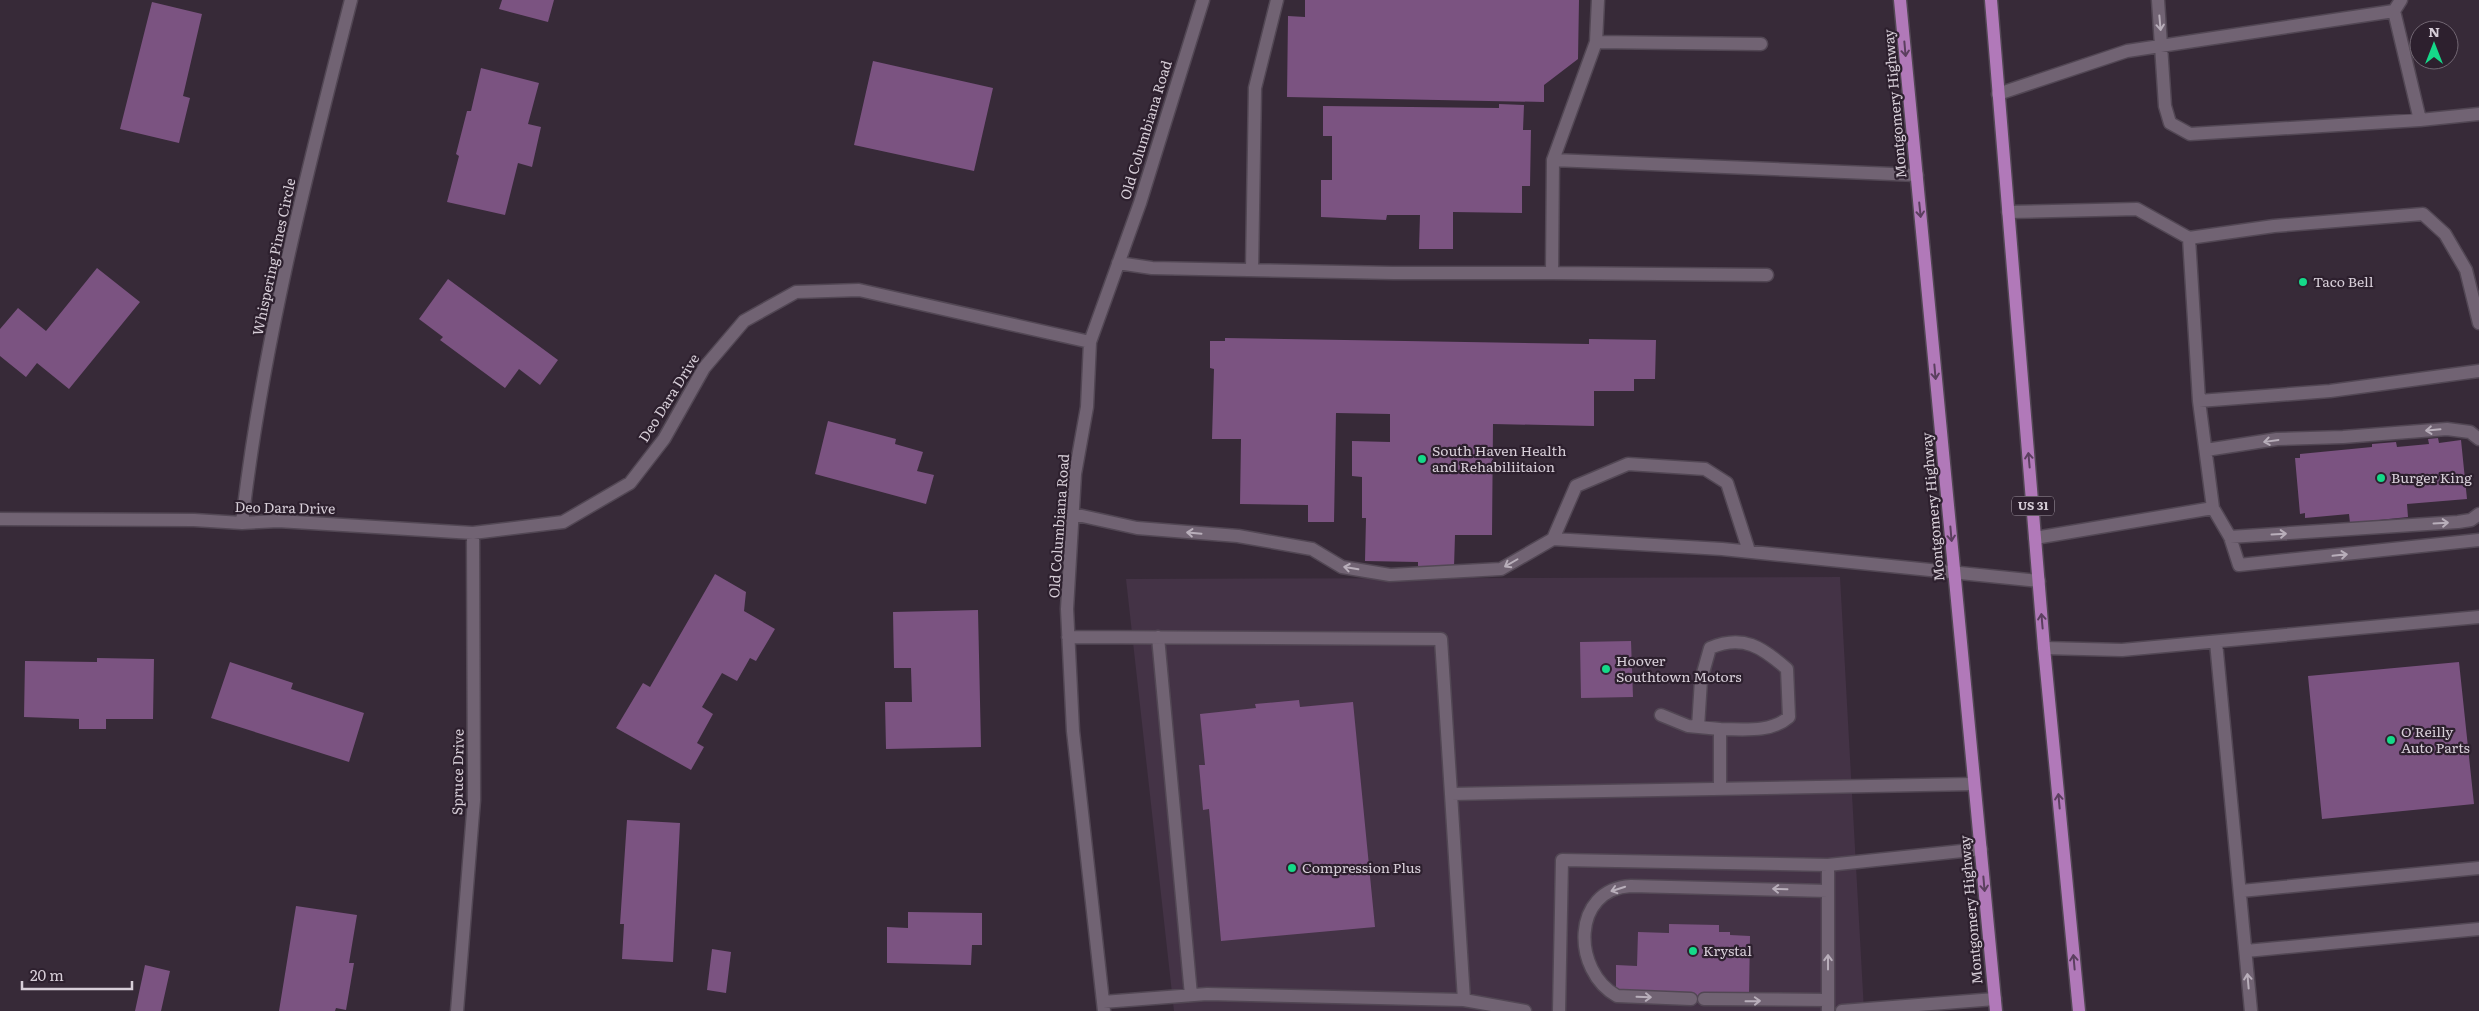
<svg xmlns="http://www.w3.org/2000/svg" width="2479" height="1011" font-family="Literata,serif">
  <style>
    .built { fill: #443346 }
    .building { fill: #7b5381 }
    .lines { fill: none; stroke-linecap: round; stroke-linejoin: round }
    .minor-casing { stroke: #524754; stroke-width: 15 }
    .major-casing { stroke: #524754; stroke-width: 15 }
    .minor { stroke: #716373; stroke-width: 12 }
    .major { stroke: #b179b9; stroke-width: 12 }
    .oneway { stroke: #b8aeba }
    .oneway2 { stroke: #5b3f5f }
    .poi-dot { fill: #15d989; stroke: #2d202e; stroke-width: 2 }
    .labels { text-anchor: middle; stroke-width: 4.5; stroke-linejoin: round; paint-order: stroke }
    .shield { fill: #2d202e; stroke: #a49aa5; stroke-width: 1 }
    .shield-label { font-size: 12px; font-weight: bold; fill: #d7ced8 }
    .street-label { font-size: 14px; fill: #d7ced8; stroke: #2d202e }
    .poi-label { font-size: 14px; fill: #d7ced8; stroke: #2d202e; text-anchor: start }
  </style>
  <rect width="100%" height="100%" fill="#372a38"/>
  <!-- built -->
  <path class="built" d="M1840,577L1864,1011H1174L1126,579Z"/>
  <!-- building -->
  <path class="building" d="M502,0H554L548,22L499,9Z
    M1305,0H1579L1578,59L1544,85V102L1287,97L1288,16L1305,17Z
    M152,2L202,14L183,96L190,98L179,143L120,129Z
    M873,61L993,88L974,171L854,145Z
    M481,68L539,83L528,124L541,127L532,167L518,163L505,215L447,202L459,156L456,154L467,111H471Z
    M1499,104L1524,105L1523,130H1531L1530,186H1522V213L1453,212V249H1419L1420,215H1387L1386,220L1321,217V180H1332V136H1323V106L1499,108Z
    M97,268L140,302L69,389L37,363L26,377L0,356V329L18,308L46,331Z
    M448,279L558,360L540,385L519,369L505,388L440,340L443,337L419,319Z
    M1225,338L1589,344V339L1656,340L1655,379H1634V391H1594V426L1493,424L1492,535H1455L1454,567L1418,566V562L1365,561L1366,518H1362V477L1352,476V441L1390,442V414L1336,413L1334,522H1308V505L1240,504L1241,439H1212L1214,369L1210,368V341H1225Z
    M828,421L896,439L895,444L923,452L917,471L934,475L926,504L815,474Z
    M2438,438L2439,443L2461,440L2467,499L2407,504L2408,517L2350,523L2349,514L2305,518V513L2300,514L2295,458H2300V454L2372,447V444L2396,442L2397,447L2429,444L2428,439Z
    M715,574L746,592L744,611L775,629L756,661L750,658L737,681L722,673L702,707L713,714L697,743L704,747L691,770L616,728L643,683L650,687Z
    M978,610L981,747L886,749L885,702H912L911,668H894L893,612Z
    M1631,641L1633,697L1581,698L1580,642Z
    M97,658L154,659L153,719H106V729H79V719L24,717L25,661L97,662Z
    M230,662L293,683L291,689L364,713L349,762L211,718Z
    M2459,662L2474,804L2322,819L2308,676Z
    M1299,700L1300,707L1353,702L1375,927L1221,941L1209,809L1203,810L1199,765H1205L1200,714L1256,708L1255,704Z
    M627,820L680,823L673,962L622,959L624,924H620Z
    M296,906L357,915L349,963H354L346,1010L336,1008L335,1011H279Z
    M908,912L982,913V945H972L971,965L887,963V927L908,928Z
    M1669,924L1719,925V932H1730V935L1750,936L1749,994L1704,1004L1616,991V965L1637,966L1638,932L1669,933Z
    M712,949L731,952L726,993L707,990Z
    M145,965L170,971L161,1011H135Z"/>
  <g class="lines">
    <defs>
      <path id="minor" d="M1598,0L1596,42L1553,160L1917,175
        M2158,0L2165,106L2170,123L2190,134L2420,120
        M2394,11L2420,120L2479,114
        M1596,42L1761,44
        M1998,94L2127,51L2394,11L2401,0
        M1553,160L1552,273L1767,275
        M2008,212L2137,209L2189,238L2274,226L2423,214L2445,234L2466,270L2479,323
        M2189,238L2199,401L2213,508
        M1118,263L1152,268L1393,273H1552
        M1252,270L1255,88L1277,0
        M2199,401L2330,391L2479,371
        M2206,450L2277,439L2343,437L2447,429L2470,432L2479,439
        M1073,514L1137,528L1238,536L1312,549L1342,567L1390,575L1501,569L1553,539
        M0,519L194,520L242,523L278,521L473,533L563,522L630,483L664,439L704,368L744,321L796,292L859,290L1090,342
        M242,523C262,346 307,172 351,0
        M2230,537L2458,522L2471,520L2479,514
        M2035,538L2213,508L2230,537L2239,565L2479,540
        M1749,551L1727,483L1705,469L1628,464L1576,486L1553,539L1722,549L2039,581
        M1068,637L1441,639L1451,794L1974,784
        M1158,637L1191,995
        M2216,642L2251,1011
        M2044,648L2122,650L2479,617
        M1661,715L1688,726L1720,729V789
        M1698,727L1701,680L1710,648C1743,634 1762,647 1787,669L1789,717C1771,733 1743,729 1720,729
        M1451,794L1464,1000
        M2241,891L2479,868
        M2246,951L2479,929
        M1691,999L1617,996C1572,971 1571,889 1631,886L1828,891
        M1704,999L1828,1000
        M1103,1002L1207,994L1464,1000L1525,1011
        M457,1011L474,800L473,533
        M1104,1011L1073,731L1067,609L1075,474L1087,407L1090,342L1140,203L1203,0
        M1559,1011L1562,860L1828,865L1981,849
        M1828,1011V865
        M1842,1011L1995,999"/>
      <path id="major" d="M1900,0L1996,1011
        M1991,0L2044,648L2079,1011"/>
    </defs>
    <!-- minor casing -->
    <use href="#minor" class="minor-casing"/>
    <!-- major casing -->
    <use href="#major" class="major-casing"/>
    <!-- minor -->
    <use href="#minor" class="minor"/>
    <!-- major -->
    <use href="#major" class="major"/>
  </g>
  <!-- one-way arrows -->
  <defs><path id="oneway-shaft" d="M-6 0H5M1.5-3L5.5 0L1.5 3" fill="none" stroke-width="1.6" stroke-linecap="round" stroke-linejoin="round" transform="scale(1.25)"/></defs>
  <g class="oneway">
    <use href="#oneway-shaft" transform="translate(2160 23) rotate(85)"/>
    <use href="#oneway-shaft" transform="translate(2433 430) rotate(175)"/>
    <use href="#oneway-shaft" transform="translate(2271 441) rotate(172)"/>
    <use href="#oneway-shaft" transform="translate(2441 523) rotate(-3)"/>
    <use href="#oneway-shaft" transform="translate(1194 533) rotate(-175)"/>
    <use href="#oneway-shaft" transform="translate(2279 534) rotate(-3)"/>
    <use href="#oneway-shaft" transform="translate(2340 555) rotate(-6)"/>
    <use href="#oneway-shaft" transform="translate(1511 563) rotate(150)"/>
    <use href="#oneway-shaft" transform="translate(1351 568) rotate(-171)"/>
    <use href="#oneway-shaft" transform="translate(1618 889) rotate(162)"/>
    <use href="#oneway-shaft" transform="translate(1780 889) rotate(-178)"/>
    <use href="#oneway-shaft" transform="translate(1828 962) rotate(-90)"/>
    <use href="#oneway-shaft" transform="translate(2248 981) rotate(-95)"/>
    <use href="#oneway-shaft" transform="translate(1644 997) rotate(2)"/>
    <use href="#oneway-shaft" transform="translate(1753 1001) rotate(-1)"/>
  </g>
  <g class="oneway2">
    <use href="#oneway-shaft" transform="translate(1905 49) rotate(85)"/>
    <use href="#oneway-shaft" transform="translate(1920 210) rotate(84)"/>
    <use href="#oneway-shaft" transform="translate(1935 372) rotate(85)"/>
    <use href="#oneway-shaft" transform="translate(2029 460) rotate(-95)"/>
    <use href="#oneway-shaft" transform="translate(1951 534) rotate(85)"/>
    <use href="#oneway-shaft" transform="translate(2042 621) rotate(-95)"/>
    <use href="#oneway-shaft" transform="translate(2059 801) rotate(-95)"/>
    <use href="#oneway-shaft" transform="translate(1984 884) rotate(85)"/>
    <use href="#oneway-shaft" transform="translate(2074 962) rotate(-95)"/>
  </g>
  <!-- markers -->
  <g class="poi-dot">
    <circle cx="2303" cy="282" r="5"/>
    <circle cx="1422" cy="459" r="5"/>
    <circle cx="2381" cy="478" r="5"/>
    <circle cx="1606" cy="669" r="5"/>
    <circle cx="2391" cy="740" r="5"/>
    <circle cx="1292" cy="868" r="5"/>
    <circle cx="1693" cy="951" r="5"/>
  </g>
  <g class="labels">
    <!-- shield labels -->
    <rect class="shield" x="2012" y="496.5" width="42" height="19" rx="4"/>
    <g class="shield-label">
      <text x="2033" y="510">US 31</text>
    </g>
    <!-- street labels -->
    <g class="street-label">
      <text transform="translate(1895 104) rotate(-95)" y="5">Montgomery Highway</text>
      <text transform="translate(1146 130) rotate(-73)" y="5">Old Columbiana Road</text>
      <text transform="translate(274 257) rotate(-78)" y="5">Whispering Pines Circle</text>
      <text transform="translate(669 398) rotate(-58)" y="5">Deo Dara Drive</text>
      <text transform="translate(1933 507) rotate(-95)" y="5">Montgomery Highway</text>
      <text transform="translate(285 508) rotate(1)" y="5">Deo Dara Drive</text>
      <text transform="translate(1059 526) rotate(-86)" y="5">Old Columbiana Road</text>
      <text transform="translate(458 772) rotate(-89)" y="5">Spruce Drive</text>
      <text transform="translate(1971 910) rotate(-95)" y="5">Montgomery Highway</text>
    </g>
    <!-- poi labels -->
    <g class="poi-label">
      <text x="2313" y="287">Taco Bell</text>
      <text x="1432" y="456">South Haven Health<tspan x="1432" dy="16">and Rehabiliitaion</tspan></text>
      <text x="2391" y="483">Burger King</text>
      <text x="1616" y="666">Hoover<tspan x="1616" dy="16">Southtown Motors</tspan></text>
      <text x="2401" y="737">O'Reilly<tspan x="2401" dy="16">Auto Parts</tspan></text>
      <text x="1302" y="873">Compression Plus</text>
      <text x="1703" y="956">Krystal</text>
    </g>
  </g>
  <!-- north arrow -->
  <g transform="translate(2434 45)"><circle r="24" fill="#2d202e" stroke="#716672"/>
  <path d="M0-4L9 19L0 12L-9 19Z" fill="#15d989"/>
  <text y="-8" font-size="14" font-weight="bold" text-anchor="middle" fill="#d7ced8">N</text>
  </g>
  <!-- scale -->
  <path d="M22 981v8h110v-8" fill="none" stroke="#d7ced8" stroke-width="2.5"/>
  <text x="30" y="981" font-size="15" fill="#d7ced8" stroke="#2d202e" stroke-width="4" paint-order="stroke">20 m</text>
</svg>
